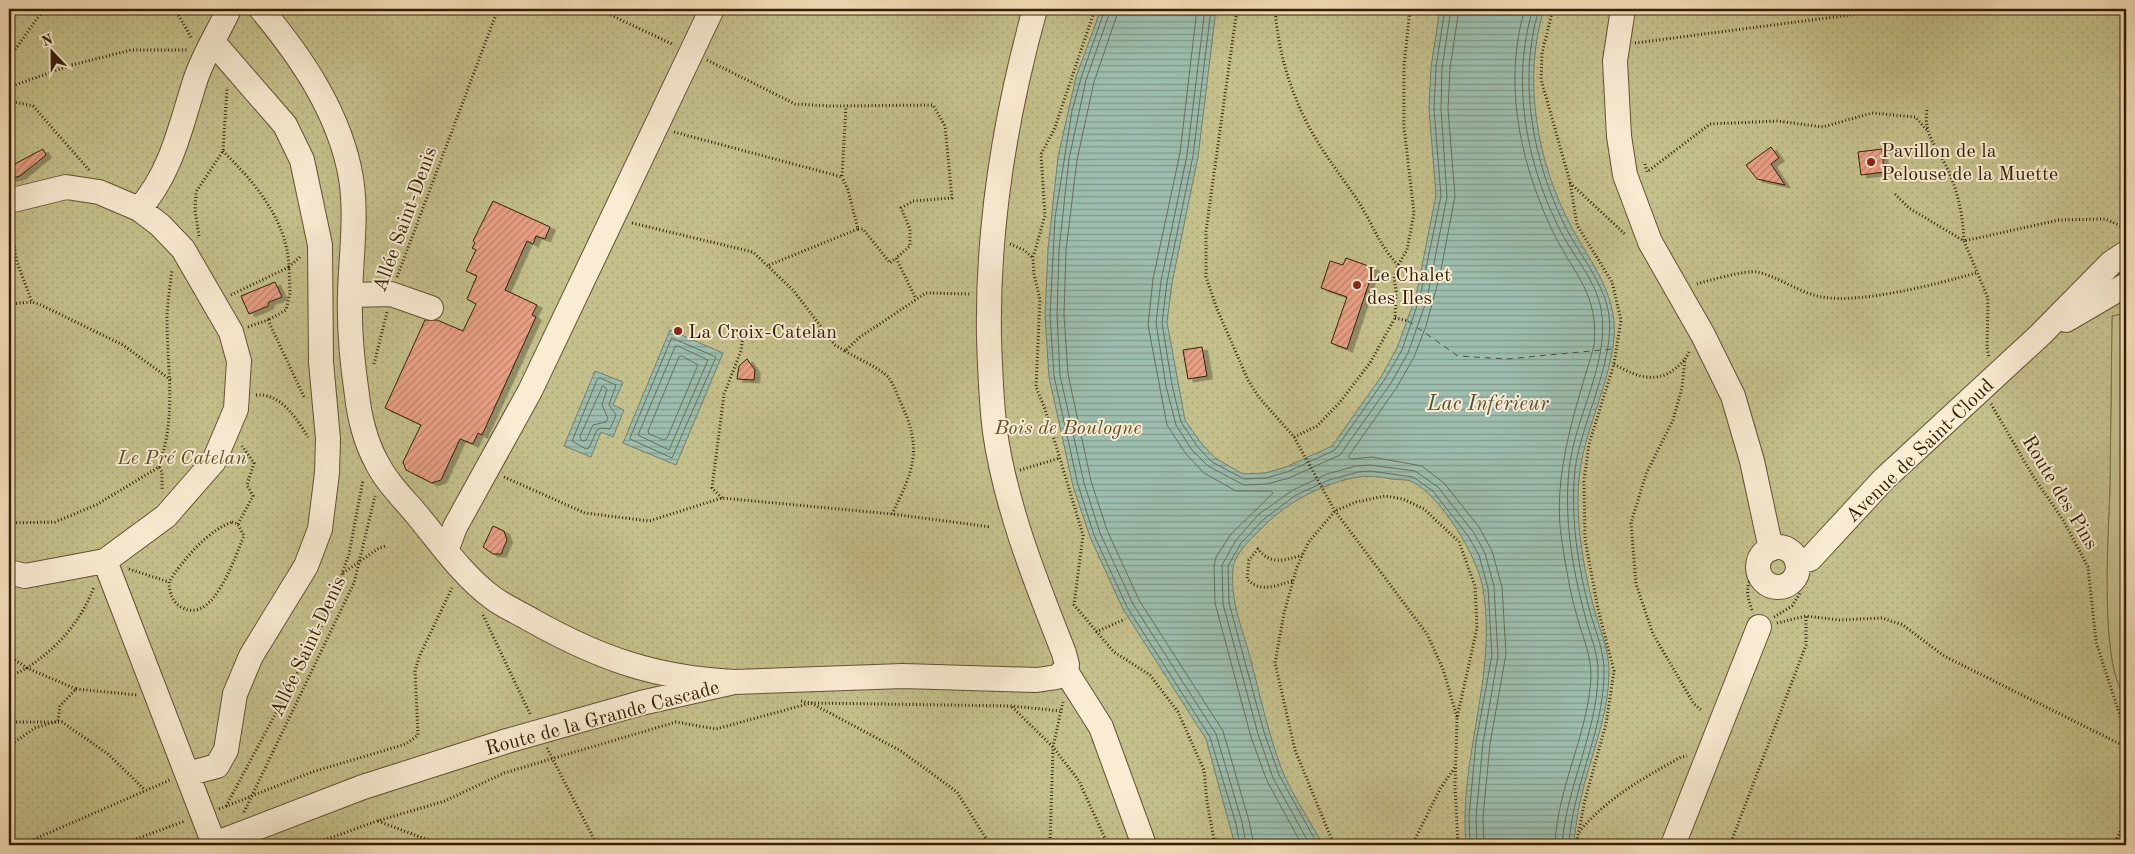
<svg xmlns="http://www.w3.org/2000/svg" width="2135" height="854" font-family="'Old Standard TT',serif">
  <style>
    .grass { fill: #c4c08b; stroke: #7c7048 }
    .park { fill: url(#park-dots); stroke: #7c7048 }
    .water { fill: url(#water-rules); stroke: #737f6a }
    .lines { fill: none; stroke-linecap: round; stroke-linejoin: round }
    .shore { stroke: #686f59; stroke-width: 1 }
    .ferry { stroke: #534f37; stroke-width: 1; stroke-dasharray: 6 5; stroke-linecap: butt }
    .building { fill: url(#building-hatch); stroke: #332004; filter: url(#shadow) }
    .minor-casing { stroke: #645032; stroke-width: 26 }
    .path { stroke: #332004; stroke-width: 3; stroke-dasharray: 1 2.5; stroke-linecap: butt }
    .minor { stroke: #f9ecd3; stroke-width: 24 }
    .poi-dot { fill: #8f2418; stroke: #f9ecd3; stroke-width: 2 }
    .labels { text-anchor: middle; stroke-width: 4; stroke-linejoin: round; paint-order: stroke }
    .poi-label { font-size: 20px; fill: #332004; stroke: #f9ecd3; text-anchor: start }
    .street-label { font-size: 20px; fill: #332004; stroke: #f9ecd3 }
    .park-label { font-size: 20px; font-style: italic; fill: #5e502c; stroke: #f9ecd3 }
    .water-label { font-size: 21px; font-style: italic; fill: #534f37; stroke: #f9ecd3 }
  </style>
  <defs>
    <pattern id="park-dots" width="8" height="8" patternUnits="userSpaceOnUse" patternTransform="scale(1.25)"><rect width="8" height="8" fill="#c4c08b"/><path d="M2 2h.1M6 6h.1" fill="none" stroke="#a9a576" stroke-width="1.8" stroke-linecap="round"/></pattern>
    <pattern id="water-rules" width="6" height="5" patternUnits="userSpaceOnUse" patternTransform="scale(1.25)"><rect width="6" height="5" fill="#9dbeae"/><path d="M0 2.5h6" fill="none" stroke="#819a8b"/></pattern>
    <pattern id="building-hatch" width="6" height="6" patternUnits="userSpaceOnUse" patternTransform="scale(1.25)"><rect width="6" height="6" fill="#e89f84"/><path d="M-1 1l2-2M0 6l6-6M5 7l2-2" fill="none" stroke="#bd816a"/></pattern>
    <filter id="shadow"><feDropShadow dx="5.5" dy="3" stdDeviation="0" flood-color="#0004"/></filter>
  </defs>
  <rect width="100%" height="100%" fill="#f6e1bb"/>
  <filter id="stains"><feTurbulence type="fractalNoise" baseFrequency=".004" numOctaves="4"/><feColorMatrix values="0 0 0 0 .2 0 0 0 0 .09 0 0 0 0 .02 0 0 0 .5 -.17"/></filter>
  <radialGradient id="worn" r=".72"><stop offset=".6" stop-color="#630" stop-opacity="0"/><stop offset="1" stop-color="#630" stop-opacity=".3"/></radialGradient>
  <!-- grass -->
  <path class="grass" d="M2123,314L2126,324V698C2098,665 2109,530 2110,484C2111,428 2111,372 2112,316Z"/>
  <!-- park -->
  <path class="park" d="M9,9H2126V313L2112,316C2111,372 2111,428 2110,484C2109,530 2098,665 2126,698V845H9Z"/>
  <!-- water -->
  <path class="water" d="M1101,9H1216L1198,157L1172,283L1167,322L1185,420L1201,443L1215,458L1243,474L1265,473L1286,467L1332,446L1381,377L1397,348L1416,296L1436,195L1429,109L1431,67L1440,9H1544C1522,80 1537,163 1572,228C1588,258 1611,286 1614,322C1618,365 1586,425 1580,470C1574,516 1583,568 1595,612C1601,633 1610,653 1609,675C1608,718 1590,757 1581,798C1577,813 1576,830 1573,845H1466C1458,759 1498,675 1483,589C1478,557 1442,498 1413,482C1407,479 1398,480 1391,479C1381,477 1370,475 1359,477C1325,482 1285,503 1261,529C1251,539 1234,554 1233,569C1230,600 1242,628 1250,657C1260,695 1268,733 1282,770C1293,796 1310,821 1323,845H1235L1206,739L1123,609L1090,537L1073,486L1049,377L1045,315L1048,249L1058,157L1076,77Z
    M670,330L723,353L676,465L623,443Z
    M595,371L623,382L613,405L624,410L613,437L601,432L591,457L564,446Z"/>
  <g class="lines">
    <!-- shore -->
    <path class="shore" d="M1105,9L1081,78L1072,111L1055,218L1050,315L1054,376L1078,485L1094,535L1127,607L1210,737L1236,824L1240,845
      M1111,9L1086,80L1069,159L1059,250L1057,315L1060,375L1084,483L1100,533L1133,604L1216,734L1242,822L1246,845
      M1119,9L1094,82L1077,160L1066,250L1064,315L1068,374L1091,481L1107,530L1139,600L1223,731L1249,821L1254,845
      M1197,9L1180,153L1153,279L1148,325L1167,425L1186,454L1204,473L1236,491H1271L1273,493L1231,534L1216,557L1214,566L1215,603L1251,737L1267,781L1302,845
      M1205,9L1187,155L1161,281L1156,323L1166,386L1176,425L1192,450L1208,466L1244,485L1267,484L1289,478L1340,455L1391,383L1408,353L1427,299L1447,197L1441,109L1442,68L1451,9
      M1211,9L1193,156L1167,282L1162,323L1172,385L1181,422L1197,446L1212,462L1244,479L1266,478L1287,472L1335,450L1385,379L1402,350L1420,297L1441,196L1434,109L1436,67L1445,9
      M1459,9L1450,68L1448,109L1455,196L1440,275L1426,326L1414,357L1397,387L1348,457L1351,459L1372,457L1422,466L1444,483L1479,527L1492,551L1502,587L1506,654L1490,744L1483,817L1484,845
      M1525,9C1502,83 1521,166 1554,234C1575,276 1599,294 1594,346C1576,408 1551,477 1562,542C1566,567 1570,593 1577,616C1582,636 1591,654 1591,675C1589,733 1557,787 1555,845
      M1533,9C1510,82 1527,166 1561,232C1574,257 1596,281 1601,309C1611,361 1574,418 1569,470C1564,518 1572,566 1584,612C1589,634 1599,653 1598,675C1597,733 1566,787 1562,845
      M1539,9C1517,81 1533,162 1566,228C1579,253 1599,277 1607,305C1620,353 1581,420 1575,470C1570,517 1578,567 1590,612C1596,633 1605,653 1604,675C1603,733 1572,787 1569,845
      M672,338L716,357L672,458L630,439Z
      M678,346L708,360L669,450L638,435L675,347Z
      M682,356L698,365L667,438L664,440L649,434L648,431L679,357Z
      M600,378L616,385L609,405L616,415L610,429L601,428L597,430L589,448L586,449L572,441L597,380Z
      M603,386L607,389L602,405L608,418L606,422L593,425L586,440L582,441L580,437Z
      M1310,845L1273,778L1258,734L1223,604L1222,565L1236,540L1259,514L1293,490L1327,474L1356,466L1370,465L1415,471L1438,487L1474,533L1485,553L1494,586L1498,656L1483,743L1476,817L1477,845
      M1318,845L1279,775L1264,732L1229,603L1228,566L1241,543L1264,519L1296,495L1329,480L1358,472L1370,471L1413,477L1433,491L1468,536L1479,555L1488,588L1492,655L1476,742L1469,816L1470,845"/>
    <!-- ferry -->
    <path class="ferry" d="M1408,321L1458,356L1507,359L1612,349"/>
  </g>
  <!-- building -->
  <path class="building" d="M1771,147L1779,158L1771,164L1785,185L1757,179L1746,165Z
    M43,149L46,155L20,176L9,179V167Z
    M1882,149L1884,172L1861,175L1858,152Z
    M493,201L550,227L545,239L536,236L533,244L527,241L505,290L537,305L532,315L536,317L482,435L478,433L473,444L460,439L441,480L432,483L406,470L403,462L421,425L385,408L425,320H437L463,331L476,304L467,299L477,276L466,271L476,250L472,248L475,243L473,241Z
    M1346,258L1374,268L1347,349L1331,343L1347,297L1321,288L1330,261L1343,265Z
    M275,282L282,297L269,302L268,306L249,314L241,296Z
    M1202,347L1207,376L1188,379L1183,350Z
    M747,359L755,370L754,380L737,379L739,366Z
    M493,526L504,531L507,540L501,554H493L483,547Z"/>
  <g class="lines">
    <defs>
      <path id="minor" d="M261,9C302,58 340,114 351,178C357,216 351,256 350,294C349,327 352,362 357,395C359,416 366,443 376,461C386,482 404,499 418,516C441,544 464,577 493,598C505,607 520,613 533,621C601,659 656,678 734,682
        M1035,9C1005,117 987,226 989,338C990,369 991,401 995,432C1006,508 1036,582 1064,653L1067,665L1065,670L1101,727L1144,845
        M1623,9L1615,61L1619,136L1625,175L1650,242L1703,335L1733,396L1752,461L1771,549
        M9,201L66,187L99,192L139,209L160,225L183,249L231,332L239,361L236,409L214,461L166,516L105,561L25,576L9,572
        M139,209C171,174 181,125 195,81C203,56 218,33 229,9
        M350,295L391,294L431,308
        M2066,320L2126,285
        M1758 567a20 20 0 1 1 40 0a20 20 0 1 1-40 0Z
        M446,551L455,527L530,391L712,9
        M105,561L214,844
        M1797,562L1810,559L1884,479L2040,335L2111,263L2126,253
        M187,774L217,766L226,750L235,694L251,656L306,566L320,529L327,473L328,439L321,362L320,245L302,160L285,125L213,42
        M212,845L363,787L507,741L641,703L734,682L903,676L1037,680L1057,677L1065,670
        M1673,845L1759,627"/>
    </defs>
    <!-- minor casing -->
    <use href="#minor" class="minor-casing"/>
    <!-- path -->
    <path class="path" d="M175,9L192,39
      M598,9L674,45
      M1095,9L1054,130L1041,154L1045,215L1033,258L1034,275L1040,299L1036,387L1045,409L1083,535L1074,605L1114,652L1150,675L1178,712L1204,770L1207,802L1215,845
      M1237,9L1206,231V277L1217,309L1248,380L1258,396L1294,437L1317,426L1340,402L1370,363L1395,318L1396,291L1394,278L1398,265L1407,250L1414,213L1404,127V66L1410,9
      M1275,9C1278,50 1289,88 1308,125C1322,152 1343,178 1360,204C1372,224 1381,248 1398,265
      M1553,9L1542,53L1541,79L1570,182L1577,225L1612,282L1621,320L1614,364L1589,444L1584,480L1585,539L1598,609L1614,671L1606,724L1585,800L1576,845
      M1635,43L1896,9
      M9,58L44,9
      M707,60L795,104L831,106L933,105L945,126L952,198L913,201L901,208L910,229V246L896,258L916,299
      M9,87L72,65L131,50H187
      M9,101L33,106L90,171
      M1927,110C1923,135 1938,148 1947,168C1958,191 1963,216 1964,241L2059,220L2105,219L2126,228
      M674,132L842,177L846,106
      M223,151C255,183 287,220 289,267L301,256
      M1645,164L1647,172L1710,124L1777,121L1823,127L1872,113L1915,117L1927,130
      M1570,183L1626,235
      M1895,194L1909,208L1964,241L1988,298L1987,348L1989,357
      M9,219L17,262L32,302
      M632,223L753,252L793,290L835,345L845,351L860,337L926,293L971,294
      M858,229H863L890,263L896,258
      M199,236L195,210L196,192L223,151L227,88
      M1010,244L1024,250L1033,258
      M769,265L858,229L848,190L842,177
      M397,277L498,9
      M1697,284C1710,280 1746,270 1757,272C1780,277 1799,293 1822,297C1861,304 1937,284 1976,273
      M231,295L289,267L290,293L286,310L268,320
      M9,304L32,302L39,304L123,345L171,380
      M1395,318L1408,321
      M248,327L268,320L304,397
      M845,351C856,358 880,368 888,377C893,383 897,394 900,401C923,449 914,469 892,514
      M1689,352L1685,359L1682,388L1673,420L1646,474L1631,523L1636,584L1653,634L1694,704L1701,710
      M374,364L387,312
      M1614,364C1640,379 1662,386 1684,360
      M256,395C281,393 296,418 308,437
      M1991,404L2033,476L2063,520L2088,567L2096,642L2126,734
      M1294,437L1335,511L1427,634L1443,669L1457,717
      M159,467C177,413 167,371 167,316C168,300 170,285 172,270
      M1020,470L1060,458
      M504,477L585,513L649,521L722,498L892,514L991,527
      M722,498L712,488L724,394L741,351L744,326
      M232,522L238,524L244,536C235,556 214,624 183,608C173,604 169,592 169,582C183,560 207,531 232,522Z
      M9,523L55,522L96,505L159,467L162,472V489
      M238,524L253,496L247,485L254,463L242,446
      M129,569L169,582
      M343,573L379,548L386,546
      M1292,581C1275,586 1260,593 1247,579L1249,560L1258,549C1270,565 1284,561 1302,555
      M1752,610C1746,594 1745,583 1757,570
      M483,615L531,716
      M1774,617L1792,606L1800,593L1796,581
      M1777,623L1806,616L1839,620L1882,618L1903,625L1944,656L2126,747
      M1096,632L1125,619
      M9,656L27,668L9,677
      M76,689L137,695
      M801,701L811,703L901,751L957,792L990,845
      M1012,707L1053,747L1079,781L1108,845
      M9,722H62L108,754L145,790
      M9,746L35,728L58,721L60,706L76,689L27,668C58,647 80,623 94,587
      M547,748L597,845
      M226,806L313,644L334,597L349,554L363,480
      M219,809L312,772L406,744L418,735L415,670L420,655L452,588
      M244,812L354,583L375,496
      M378,821L441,845
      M1579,832C1608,797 1642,779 1681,757L1687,756
      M21,845L170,780
      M120,845L185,821
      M311,845L377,821L445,801L504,773L676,722L716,729L811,703L1012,706L1060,711
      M1050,845L1053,747L1063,702
      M1334,845L1295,750L1275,663L1284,613L1297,567L1308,543L1335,511L1356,502L1385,496L1403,499L1424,509L1459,542L1475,586L1477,628L1457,718L1455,787L1458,845
      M1412,845L1440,789L1455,767
      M1730,845L1806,645V616
      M2114,845L2126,818"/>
    <!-- minor -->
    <use href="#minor" class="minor"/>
  </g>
  <!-- markers -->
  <g class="poi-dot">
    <circle cx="1871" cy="162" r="5"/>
    <circle cx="1357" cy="285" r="5"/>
    <circle cx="678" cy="331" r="5"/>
  </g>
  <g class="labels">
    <!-- poi labels -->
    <g class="poi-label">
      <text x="1881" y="157">Pavillon de la<tspan x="1881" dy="23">Pelouse de la Muette</tspan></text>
      <text x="1367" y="281">Le Chalet<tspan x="1367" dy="23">des Iles</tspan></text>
      <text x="688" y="338">La Croix-Catelan</text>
    </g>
    <!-- street labels -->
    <g class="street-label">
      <text transform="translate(404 219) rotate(-70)" y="7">Allée Saint-Denis</text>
      <text transform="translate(1919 450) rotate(-44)" y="7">Avenue de Saint-Cloud</text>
      <text transform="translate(2061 492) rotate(59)" y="7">Route des Pins</text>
      <text transform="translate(307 646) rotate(-65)" y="7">Allée Saint-Denis</text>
      <text transform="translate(602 717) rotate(-15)" y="7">Route de la Grande Cascade</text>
    </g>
    <!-- park labels -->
    <g class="park-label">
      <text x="1068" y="434">Bois de Boulogne</text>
      <text x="182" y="464">Le Pré Catelan</text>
    </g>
    <!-- water labels -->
    <g class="water-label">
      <text x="1488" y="410">Lac Inférieur</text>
    </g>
  </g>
  <!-- margin -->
  <rect width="2135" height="854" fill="none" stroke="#f6e1bb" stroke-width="30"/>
  <rect x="10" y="10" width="2115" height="834" fill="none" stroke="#332004" stroke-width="2.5"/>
  <rect x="15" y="15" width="2105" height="824" fill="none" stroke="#332004"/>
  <!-- north arrow -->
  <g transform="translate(52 52) rotate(338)" stroke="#f9ecd3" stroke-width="4" paint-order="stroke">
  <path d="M0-4L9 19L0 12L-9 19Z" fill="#332004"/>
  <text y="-8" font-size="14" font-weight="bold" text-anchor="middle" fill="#332004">N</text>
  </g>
  <rect width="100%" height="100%" filter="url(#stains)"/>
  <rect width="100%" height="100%" fill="url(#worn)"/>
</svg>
